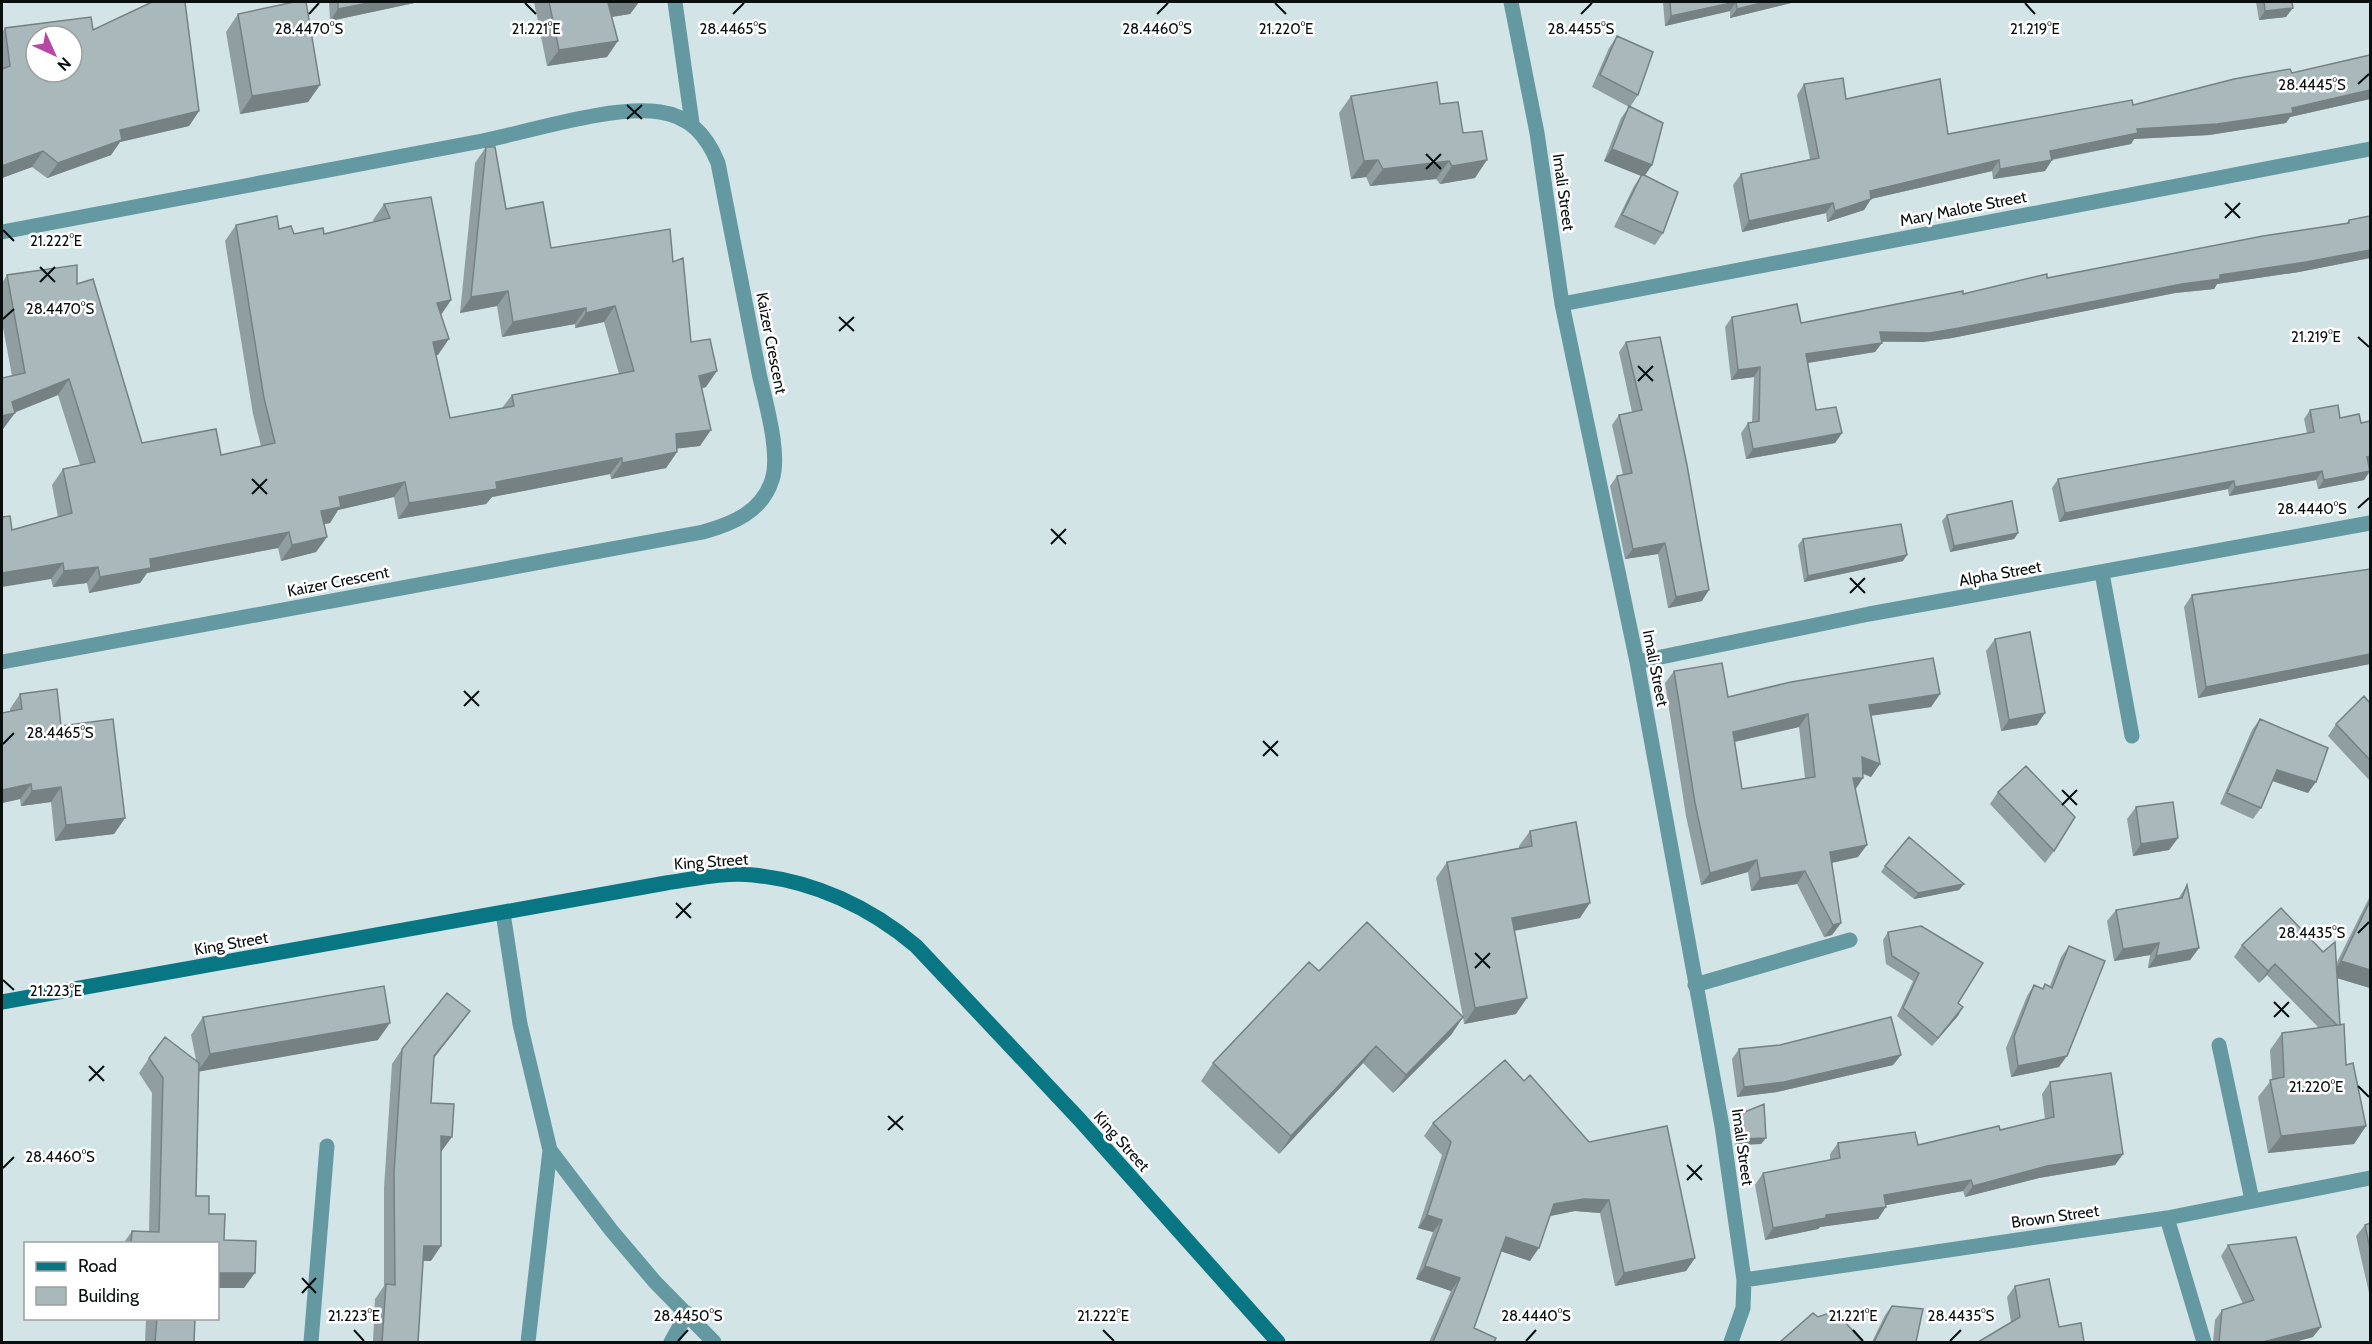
<svg xmlns="http://www.w3.org/2000/svg" width="2372" height="1344" font-family="Cabin,sans-serif">
  <style>
    .lines { fill: none; stroke-linecap: round; stroke-linejoin: round }
    .street { stroke: #6499a2; stroke-width: 15 }
    .secondary { stroke: #097683; stroke-width: 15 }
    .wall { fill: #909ea1; fill-rule: evenodd }
    .shaded-wall { fill: #768183 }
    .building { fill: #a8b8bb; stroke: #768183; stroke-width: 1.5; fill-rule: evenodd }
    .ticks { fill: none; stroke: #090f0f; stroke-width: 2 }
    .labels { text-anchor: middle; stroke-width: 5; stroke-linejoin: round; paint-order: stroke }
    .street-label { font-size: 16px; fill: #090f0f; stroke: #fff }
    .ticks-label { font-size: 15px; text-anchor: middle; fill: #090f0f; stroke: #fff; stroke-width: 5; stroke-linejoin: round; paint-order: stroke }
  </style>
  <rect width="100%" height="100%" fill="#d2e4e6"/>
  <g class="lines">
    <!-- street -->
    <path class="street" d="M675,2L692,123
      M1511,2L1537,133L1562,304L1637,662L1722,1126L1744,1280L1743,1308L1731,1342
      M2,232C162,202 322,171 482,141C532,131 612,105 660,112C690,116 707,136 718,163C732,233 745,303 759,373C765,401 781,453 772,480C762,512 732,524 703,532L2,662
      M1562,304L2370,149
      M2102,573L2132,736
      M1637,662L1869,614L2370,523
      M503,913L520,1024L550,1150L528,1342
      M1695,985L1850,940
      M2219,1045L2252,1200
      M550,1150L611,1230L655,1282L714,1342
      M2167,1218L2204,1342
      M1744,1280L2167,1218L2370,1178
      M311,1342L327,1146
      M671,1342L687,1313"/>
    <!-- secondary -->
    <path class="secondary" d="M2,1002L666,883C694,879 725,872 753,875C814,881 870,907 916,946L1079,1119L1278,1342"/>
  </g>
  <!-- wall -->
  <path class="wall" d="M329,2H419L330,21Z
    M534,2H639L630,14L612,17L607,57L547,66Z
    M1663,2H1795L1730,18V11L1665,26Z
    M2256,2H2292L2286,17L2259,20Z
    M238,14L320,85L308,102L240,114L226,32Z
    M5,28L93,30L199,111L189,126L120,142L111,155L47,178L32,167L2,178V33Z
    M1617,36L1638,95L1630,107L1644,176L1663,233L1655,245L1614,227L1634,186L1641,176L1604,161L1621,118L1629,107L1592,87L1609,48Z
    M2370,55V99L2290,117L2286,123L2209,135L2134,139L2131,144L2052,160L2045,171L1993,179L1992,171L1871,199L1864,210L1827,222L1826,213L1742,232L1733,185L1741,174L1810,159L1797,95L1804,84L1948,134L2133,105L2292,73Z
    M1351,96L1440,104L1463,133L1475,178L1440,184L1436,179L1370,186L1366,177L1351,179L1339,113Z
    M486,147L506,209L551,248L673,262L691,342L706,387L702,388L700,446L677,448V452L666,468L611,479L610,474L492,497L486,504L398,519L394,497L338,510L330,523L324,524L327,537L316,552L281,561L278,548L147,573L140,583L89,593L87,583L53,587L51,579L12,530L58,517L52,485L63,469L80,465L58,395L14,413L3,429L2,430V378L12,376L2,322V283L7,275L77,284L142,443L221,455L261,446L253,414L225,241L236,225L279,229L294,234H324L374,222L373,220L384,204L451,300L441,315L438,355H436L450,418L502,408L512,395L619,374L604,322L575,328V324L502,337L497,306L460,313L475,163Z
    M2370,216V258L2299,272L2217,284L2214,289L2175,293L1952,338L1923,342H1882L1875,352L1808,363L1816,410L1842,433L1835,443L1746,459L1741,433L1748,423L1752,422L1754,377L1731,380L1725,327L1732,317L1801,323L2346,224L2349,220Z
    M1626,342L1702,601L1668,608L1658,554L1625,559L1610,486L1617,476L1623,475L1612,425L1619,415L1632,412L1619,352Z
    M2310,410L2340,418L2369,464L2370,471L2364,480L2318,489L2316,480L2229,496L2228,489L2059,522L2052,488L2058,479L2307,433L2304,419Z
    M1947,515L2018,533L2014,539L1950,552L1942,521Z
    M1803,539L1903,561L1804,582L1798,545Z
    M2370,569V664L2198,698L2184,607L2192,595Z
    M1995,639L2037,725L2001,731L1986,651Z
    M1674,671L1728,697L1940,694L1931,707L1871,716L1880,764L1871,777L1863,774L1855,789L1858,857L1832,863L1841,923L1832,935L1824,937L1797,884L1751,891L1748,872L1701,885L1686,816L1665,683ZM1799,727L1805,778L1742,789L1735,742Z
    M20,694L61,726L125,818L114,834L55,841L51,802L21,806L20,799L2,803V713L10,711V709Z
    M2370,703V781L2328,736L2336,724Z
    M2260,719L2308,793L2272,781L2261,808L2253,819L2220,804L2252,730Z
    M1998,792L2054,851L2045,863L1990,804Z
    M2136,807L2178,838L2169,850L2133,856L2127,819Z
    M1530,831L1580,918L1514,931L1516,1014L1464,1024L1463,1017L1451,1035L1393,1093L1363,1063L1279,1154L1201,1081L1213,1063L1319,971L1463,1017L1436,878L1447,862L1519,848V846Z
    M1885,866L1964,884L1959,890L1914,899L1881,872Z
    M2187,885L2199,948L2190,960L2148,968L2150,955L2114,961L2107,921L2116,910L2178,899Z
    M2370,896V988L2337,978L2340,1025L2346,1065L2366,1126L2354,1144L2268,1153L2258,1097L2272,1079L2270,1050L2282,1033L2319,1028L2267,975L2259,983L2234,957L2242,945L2323,952L2336,964Z
    M1888,932L1958,1003L1963,1007L1932,1046L1897,1016L1913,981L1886,964L1883,940Z
    M2069,946L2059,1067L2011,1077L2006,1048L2027,996L2034,985L2042,989L2045,984L2050,986L2061,957Z
    M203,1017L378,1040L199,1071L196,1196L209,1214L224,1240L244,1288L218,1244H123L132,1231L149,1232L152,1093L139,1073L149,1058L196,1060L191,1035Z
    M459,1026L434,1058L431,1103L441,1152L431,1261H423L418,1342H373L375,1299L384,1286V1188L392,1064L402,1049Z
    M1739,1049L1901,1055L1893,1065L1777,1092L1737,1097L1732,1059Z
    M1524,1081L1589,1142L1695,1258L1686,1271L1615,1286L1600,1213L1575,1211L1550,1216L1530,1261L1501,1251L1474,1328L1494,1342H1429L1451,1291L1416,1279L1433,1232L1418,1228L1442,1155L1424,1136L1433,1123Z
    M2050,1082L2123,1154L2115,1165L2039,1178L1965,1197L1963,1191L1886,1205L1878,1219L1820,1227L1818,1229L1765,1240L1755,1185L1763,1173L1830,1160V1154L1838,1143L1918,1145L2000,1130L2045,1119L2042,1094Z
    M1735,1116L1766,1138L1761,1144L1735,1145L1731,1122Z
    M2370,1223V1297L2356,1236L2365,1225Z
    M2228,1245L2313,1337L2294,1342H2213L2215,1320L2222,1310L2243,1304L2221,1256Z
    M2015,1286L2059,1327L2011,1322L2007,1297Z
    M1892,1306L1916,1342H1872L1885,1315Z
    M146,1318H195L194,1342H145Z"/>
  <!-- shaded-wall -->
  <path class="shaded-wall" d="M373,2H419L330,21L338,9Z
    M616,2H639L630,14L597,19L608,3Z
    M1736,2L1730,11L1665,26L1671,16Z
    M1765,2H1795L1730,18L1737,9Z
    M2293,8L2286,17L2259,20L2265,11Z
    M618,41L607,57L547,66L559,50Z
    M320,85L308,102L240,114L252,96Z
    M2370,90V99L2290,117L2286,123L2209,135L2134,139L2131,144L2043,161L2050,151L2137,129L2292,108Z
    M199,111L189,126L120,142L111,155L47,178L58,163L120,130Z
    M1612,149L1652,165L1644,177L1604,161Z
    M43,151L32,167L2,178V166Z
    M1378,160L1366,177L1351,179L1364,161Z
    M1487,160L1475,178L1440,184L1452,166Z
    M1999,160L1992,171L1862,201L1870,191Z
    M2052,160L2045,171L1993,179L2000,169Z
    M1449,161L1436,179L1370,186L1383,169Z
    M1871,199L1864,210L1827,222L1835,211Z
    M1833,203L1826,213L1742,232L1749,221Z
    M2370,250V258L2299,272L2217,284L2214,289L2175,293L1952,338L1923,342L1873,341L1880,332Z
    M508,291L497,306L460,313L471,297Z
    M451,300L440,316L437,303Z
    M615,306L604,322L575,328L586,313Z
    M586,308L575,324L502,337L513,322Z
    M449,339L438,355L422,357L433,342Z
    M1882,343L1875,352L1800,364L1806,354Z
    M1760,367L1754,377L1731,380L1738,370Z
    M717,371L706,387L688,392L699,376Z
    M69,379L58,395L10,414L15,413L3,429L2,430V416L12,402Z
    M711,430L700,446L665,450L676,434Z
    M1842,433L1835,443L1746,459L1753,449Z
    M677,452L666,468L611,479L622,463Z
    M2370,456V464L2361,466L2367,457Z
    M622,458L610,474L492,497L486,504L398,519L409,503L496,482Z
    M2322,471L2316,480L2229,496L2235,487Z
    M2370,471L2364,480L2318,489L2324,480Z
    M2234,481L2228,489L2059,522L2065,513Z
    M405,482L394,497L338,510L330,523L310,527L321,511L339,497Z
    M289,532L278,548L147,573L140,583L89,593L100,577L150,559Z
    M2018,533L2014,539L1950,552L1954,546Z
    M327,537L316,552L281,561L292,545Z
    M1665,543L1658,554L1625,559L1633,549Z
    M1907,555L1903,561L1804,582L1808,576Z
    M63,563L51,579L2,587V573Z
    M98,567L87,583L53,587L64,571Z
    M1709,590L1702,601L1668,608L1676,597Z
    M2370,654V664L2198,698L2206,687Z
    M1940,694L1931,707L1860,717L1869,705Z
    M2045,713L2037,725L2001,731L2009,720Z
    M1808,714L1799,727L1724,744L1733,732Z
    M1862,757L1880,764L1871,777L1853,769Z
    M2277,770L2316,782L2308,793L2270,780Z
    M1853,778H1863L1855,790Z
    M31,784L20,799L2,803V790Z
    M61,787L51,802L21,806L32,791Z
    M125,818L114,834L55,841L66,825Z
    M2178,838L2169,850L2133,856L2141,844Z
    M1867,845L1858,857L1821,865L1830,852Z
    M1757,860L1748,872L1701,885L1710,873Z
    M1805,871L1797,884L1751,891L1760,878Z
    M1964,884L1959,890L1914,899L1918,893Z
    M1590,903L1580,918L1501,933L1512,918Z
    M1841,923L1832,935L1824,937L1833,925Z
    M2159,943L2150,955L2114,961L2123,949Z
    M2199,948L2190,960L2148,968L2156,956Z
    M2341,961L2370,970V988L2330,976Z
    M2275,964L2267,975L2259,983L2268,971Z
    M1527,998L1516,1014L1464,1024L1475,1008Z
    M1963,1007L1958,1016L1932,1046L1938,1038Z
    M470,1011L459,1026L424,1070L434,1056Z
    M1463,1017L1451,1035L1393,1093L1406,1075Z
    M390,1023L378,1040L197,1072L210,1054Z
    M1376,1046L1363,1063L1279,1154L1291,1136Z
    M1901,1055L1893,1065L1777,1092L1737,1097L1744,1087Z
    M2067,1056L2059,1067L2011,1077L2018,1066Z
    M2366,1126L2354,1144L2268,1153L2281,1136Z
    M441,1136L452,1137L441,1152Z
    M1766,1138L1761,1144L1735,1145L1739,1139Z
    M2123,1154L2115,1165L2039,1178L1965,1197L1973,1186L2047,1166Z
    M1971,1180L1963,1191L1876,1207L1884,1195Z
    M1584,1199L1609,1200L1600,1213L1575,1211L1545,1217L1554,1204Z
    M1886,1207L1878,1219L1820,1227L1818,1229L1765,1240L1773,1228L1826,1215Z
    M1427,1215L1442,1220L1433,1232L1418,1228Z
    M1506,1237L1539,1248L1530,1261L1497,1250Z
    M424,1246H441L431,1261H413Z
    M1695,1258L1686,1271L1615,1286L1624,1273Z
    M1425,1266L1460,1278L1451,1291L1416,1279Z
    M218,1273H255L244,1288H218Z
    M2321,1327L2313,1337L2294,1342H2263Z"/>
  <!-- building -->
  <path class="building" d="M152,2H185L199,111L120,130L122,140L58,163L43,151L2,166V69L10,66L5,28L91,17L93,30ZM36,36H72V72H36Z
    M294,2H306L320,85L252,96L238,14Z
    M338,2H373L338,9Z
    M549,2H616L608,3L618,41L559,50Z
    M1670,2H1765L1737,9L1736,2L1671,16Z
    M2264,2H2292L2293,8L2265,11Z
    M1617,36L1653,52L1638,95L1600,75Z
    M2370,55V90L2292,108L2293,113L2217,124L2137,129L2138,133L2050,151L2052,160L2000,169L1999,160L1870,191L1871,199L1835,211L1833,203L1749,221L1741,174L1819,158L1804,84L1843,78L1846,99L1940,79L1948,134L2132,100L2133,105L2234,79L2290,69L2292,73Z
    M1437,82L1440,104L1458,102L1463,133L1482,131L1487,160L1452,166L1449,161L1383,169L1378,160L1364,161L1351,96Z
    M1629,106L1663,123L1652,165L1612,149Z
    M486,147H495L506,209L543,202L551,248L670,229L673,262L683,258L691,342L710,339L717,371L699,376L711,430L676,434L677,452L622,463V458L496,482L497,489L409,503L405,482L339,497L341,507L321,511L327,537L292,545L289,532L150,559L151,568L100,577L98,567L64,571L63,563L2,573V517L10,516L12,530L72,513L63,469L95,462L69,379L12,402L15,413L2,416V378L25,373L7,275L77,265V284L93,279L142,443L216,429L221,455L275,443L264,398L236,225L277,216L279,229L291,226L294,234L323,228L324,234L390,218L384,204L431,197L451,300L437,303L449,339L433,342L450,418L514,406L512,395L634,371L615,306L586,313V308L513,322L508,291L471,297Z
    M1642,174L1678,192L1663,233L1622,215Z
    M2370,216V250L2306,262L2220,275V279L2182,284L1959,328L1930,333L1880,332L1882,343L1806,354L1816,410L1836,407L1842,433L1753,449L1748,423L1759,421L1760,367L1738,370L1732,317L1797,304L1801,323L1963,291V294L2047,274V278L2263,236L2349,223V220Z
    M1660,337L1687,465L1709,590L1676,597L1665,543L1633,549L1617,476L1632,473L1619,415L1642,410L1626,342Z
    M2338,405L2340,418L2359,414L2361,423L2370,421V456L2367,457L2370,471L2324,480L2322,471L2235,487L2234,481L2065,513L2058,479L2314,432L2310,410Z
    M2012,501L2018,533L1954,546L1947,515Z
    M1901,524L1907,555L1808,576L1803,539Z
    M2370,569V654L2206,687L2192,595Z
    M2030,632L2045,713L2009,720L1995,639Z
    M1933,658L1940,694L1869,705L1880,764L1862,757L1863,778H1853L1867,845L1830,852L1841,923L1833,925L1805,871L1760,878L1757,860L1710,873L1695,803L1674,671L1722,663L1728,697L1791,682ZM1808,714L1815,777L1742,789L1733,732Z
    M57,689L61,726L113,719L125,818L66,825L61,787L32,791L31,784L2,790V713L22,709L20,694Z
    M2364,696L2370,703V760L2336,724Z
    M2260,719L2328,748L2316,782L2277,770L2261,808L2227,793Z
    M2026,766L2075,817L2054,851L1998,792Z
    M2173,802L2178,838L2141,844L2136,807Z
    M1576,822L1590,903L1512,918L1527,998L1475,1008L1447,862L1532,846L1530,831Z
    M1909,837L1964,884L1918,893L1885,866Z
    M2187,885L2199,948L2156,956L2159,943L2123,949L2116,910L2182,898Z
    M2370,901V970L2341,961Z
    M2281,908L2323,952L2335,942L2340,1025H2337L2275,964L2268,971L2242,945Z
    M1367,922L1463,1017L1406,1075L1376,1046L1291,1136L1213,1063L1309,962L1319,971Z
    M1921,926L1983,963L1958,1003L1963,1007L1938,1038L1903,1008L1919,973L1892,956L1888,932Z
    M2069,946L2105,961L2067,1056L2018,1066L2014,1037L2034,985L2043,989L2045,984L2052,988Z
    M384,986L390,1023L210,1054L203,1017Z
    M447,993L470,1011L434,1056L431,1103L454,1104L452,1137L441,1136V1246H424L418,1342H382L386,1284L395,1285L394,1173L402,1049Z
    M1891,1017L1901,1055L1784,1082L1744,1087L1739,1049L1780,1045Z
    M2344,1024L2346,1065L2353,1063L2366,1126L2281,1136L2270,1080L2284,1077L2282,1033Z
    M165,1037L199,1063L196,1196H209V1214H225L224,1240L256,1241L255,1273H218V1244H131L132,1231L159,1232L163,1078L149,1058Z
    M1505,1060L1524,1081L1530,1075L1589,1142L1667,1126L1695,1258L1624,1273L1609,1200L1584,1199L1554,1204L1539,1248L1506,1237L1474,1328L1496,1338L1494,1342H1433L1460,1278L1425,1266L1442,1220L1427,1215L1451,1142L1433,1123Z
    M2111,1073L2123,1154L2047,1166L1973,1186L1971,1180L1884,1195L1886,1207L1826,1215V1218L1773,1228L1763,1173L1840,1158L1838,1143L1915,1132L1918,1145L1999,1126L2000,1130L2054,1117L2050,1082Z
    M1764,1104L1766,1138L1739,1139L1735,1116Z
    M2370,1223V1249L2365,1225Z
    M2296,1237L2321,1327L2263,1342H2219L2222,1310L2254,1300L2228,1245Z
    M2049,1279L2059,1327L2081,1323L2084,1342H1978L2020,1317L2015,1286Z
    M1892,1306L1923,1309L1916,1342H1874Z
    M1835,1311L1863,1342H1780L1813,1313L1818,1317Z
    M157,1318H195L194,1342H155Z"/>
  <!-- ticks -->
  <path class="ticks" d="M525,3L536,14M1275,3L1286,14M2025,3L2035,14M309,14L319,3M733,14L744,3M1157,14L1168,3M1581,14L1592,3M2358,84L2369,74M627,105L642,119M627,119L642,105M1426,154L1441,169M1426,169L1441,154M2225,203L2240,218M2225,218L2240,203M3,230L14,241M40,267L55,282M40,282L55,267M839,317L854,331M3,319L14,309M839,331L854,317M2358,337L2369,347M1638,366L1653,381M1638,381L1653,366M252,479L267,494M252,494L267,479M2358,508L2369,498M1051,529L1066,544M1051,544L1066,529M1850,578L1865,593M1850,593L1865,578M464,691L479,706M464,706L479,691M1263,741L1278,756M3,744L14,733M1263,756L1278,741M2062,790L2077,805M2062,805L2077,790M676,903L691,918M676,918L691,903M2358,933L2369,922M1475,953L1490,968M1475,968L1490,953M3,980L14,990M2274,1002L2289,1017M2274,1017L2289,1002M89,1066L104,1081M89,1081L104,1066M2358,1086L2369,1097M888,1116L903,1130M888,1130L903,1116M1687,1165L1702,1180M3,1168L14,1157M1687,1180L1702,1165M302,1278L316,1293M302,1293L316,1278M354,1330L364,1341M1103,1330L1114,1341M1853,1330L1863,1341M678,1341L688,1330M1526,1341L1536,1330M1950,1341L1961,1330"/>
  <g class="labels">
    <!-- street labels -->
    <g class="street-label">
      <text transform="translate(1564 192) rotate(82)" y="6">Imali Street</text>
      <text transform="translate(1963 208) rotate(-11)" y="6">Mary Malote Street</text>
      <text transform="translate(772 343) rotate(79)" y="6">Kaizer Crescent</text>
      <text transform="translate(2000 573) rotate(-10)" y="6">Alpha Street</text>
      <text transform="translate(338 581) rotate(-11)" y="6">Kaizer Crescent</text>
      <text transform="translate(1656 668) rotate(79)" y="6">Imali Street</text>
      <text transform="translate(711 861) rotate(-4)" y="6">King Street</text>
      <text transform="translate(231 943) rotate(-10)" y="6">King Street</text>
      <text transform="translate(1122 1141) rotate(48)" y="6">King Street</text>
      <text transform="translate(1743 1147) rotate(82)" y="6">Imali Street</text>
      <text transform="translate(2055 1216) rotate(-8)" y="6">Brown Street</text>
    </g>
  </g>
  <g class="ticks-label">
    <text x="309" y="34">28.4470°S</text>
    <text x="536" y="34">21.221°E</text>
    <text x="733" y="34">28.4465°S</text>
    <text x="1157" y="34">28.4460°S</text>
    <text x="1286" y="34">21.220°E</text>
    <text x="1581" y="34">28.4455°S</text>
    <text x="2035" y="34">21.219°E</text>
    <text x="2312" y="90">28.4445°S</text>
    <text x="56" y="246">21.222°E</text>
    <text x="60" y="314">28.4470°S</text>
    <text x="2316" y="342">21.219°E</text>
    <text x="2312" y="514">28.4440°S</text>
    <text x="60" y="738">28.4465°S</text>
    <text x="2312" y="938">28.4435°S</text>
    <text x="56" y="996">21.223°E</text>
    <text x="2316" y="1092">21.220°E</text>
    <text x="60" y="1162">28.4460°S</text>
    <text x="688" y="1321">28.4450°S</text>
    <text x="1536" y="1321">28.4440°S</text>
    <text x="1961" y="1321">28.4435°S</text>
    <text x="354" y="1321">21.223°E</text>
    <text x="1103" y="1321">21.222°E</text>
    <text x="1853" y="1321">21.221°E</text>
  </g>
  <!-- border -->
  <rect width="2372" height="1344" fill="none" stroke="#090f0f" stroke-width="6"/>
  <!-- legend -->
  <rect x="24" y="1242" width="195" height="78" fill="#ffffff" stroke="#9d9f9f" stroke-width="1.5"/>
  <rect x="36" y="1262" width="30" height="9" fill="#097683" stroke="#9d9f9f" stroke-width="1.5"/>
  <text x="78" y="1272" font-size="18" fill="#090f0f">Road</text>
  <rect x="36" y="1287" width="30" height="18" fill="#a8b8bb" stroke="#9d9f9f" stroke-width="1.5"/>
  <text x="78" y="1302" font-size="18" fill="#090f0f">Building</text>
  <!-- north arrow -->
  <g transform="translate(54 54) rotate(135)"><circle r="28" fill="#ffffff" stroke="#9d9f9f" stroke-width="1.5"/>
  <path d="M0-4.5L10 22L0 15L-10 22Z" fill="#b847a3"/>
  <text y="-9" font-size="16" font-weight="bold" text-anchor="middle" fill="#090f0f">N</text>
  </g>
</svg>
